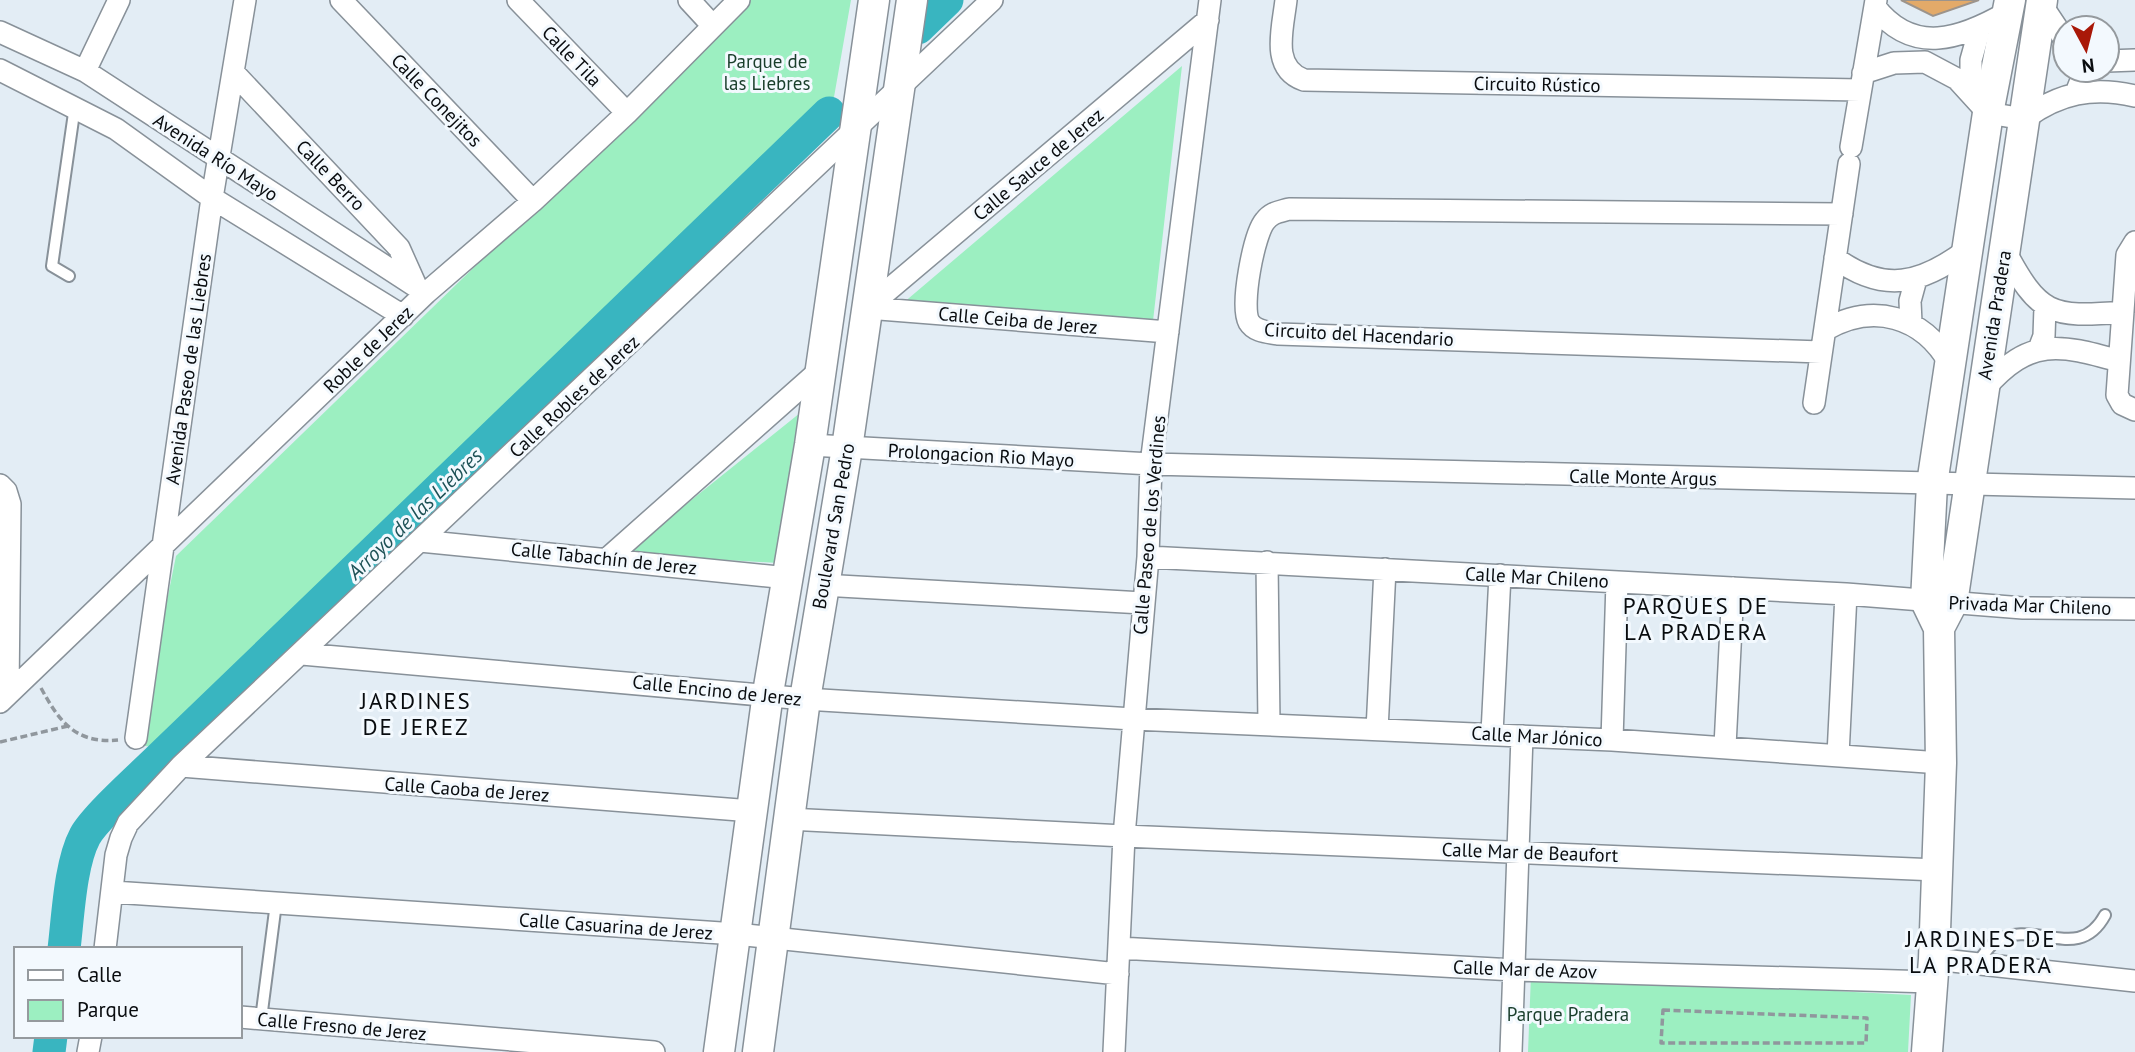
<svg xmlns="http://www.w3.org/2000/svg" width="2135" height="1052" font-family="'PT Sans',sans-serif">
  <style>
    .green { fill: #9cefc1 }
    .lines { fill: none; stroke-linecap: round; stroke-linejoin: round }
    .river { stroke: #39b5c0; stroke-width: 33 }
    .building { fill: #e3aa69; stroke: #9c948c; stroke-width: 2 }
    .lane-casing { stroke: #889199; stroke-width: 14 }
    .street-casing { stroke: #889199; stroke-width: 24 }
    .secondary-casing { stroke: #889199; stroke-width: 33 }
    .path { stroke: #90979d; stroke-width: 3.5; stroke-dasharray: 7 3.5; stroke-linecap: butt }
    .lane { stroke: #fff; stroke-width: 10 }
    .street { stroke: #fff; stroke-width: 21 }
    .secondary { stroke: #fff; stroke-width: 30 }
    .labels { text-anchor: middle; stroke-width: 6; stroke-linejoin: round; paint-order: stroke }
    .street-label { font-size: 19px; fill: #090c0f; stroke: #f3f9fe }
    .park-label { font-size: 19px; fill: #193e2b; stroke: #f3f9fe }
    .water-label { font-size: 21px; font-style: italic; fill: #1d5156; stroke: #f3f9fe }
    .quarter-label { font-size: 23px; letter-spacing: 2px; fill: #090c0f; stroke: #f3f9fe }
  </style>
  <rect width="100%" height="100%" fill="#e3edf5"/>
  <!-- green -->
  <path class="green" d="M750,0H851L834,97L160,748L138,745L176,556Z
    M1182,66L1153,321L902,304Z
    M800,413L778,563L624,554Z
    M1531,975L1911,995L1908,1052H1528Z"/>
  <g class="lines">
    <!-- river -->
    <path class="river" d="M918,28L947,0
      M64,949C68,917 70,864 85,836C96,816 145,773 164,754L829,113
      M49,1052L51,1036"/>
  </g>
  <!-- building -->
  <path class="building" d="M1901,0H1979L1933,16Z"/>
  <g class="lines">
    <defs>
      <path id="lane" d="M69,276L52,266L75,106
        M1977,963C1983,956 1988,947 1995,942C2034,917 2078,965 2105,915
        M261,1019L276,903"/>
      <path id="street" d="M341,0L533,201
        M518,0L627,113
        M689,0L713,26
        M1286,0C1283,28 1270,68 1304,80L1860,90
        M2041,4L2065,40
        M1875,7C1913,56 1961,39 2008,12
        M0,32L85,71L426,293
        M2107,61L2135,60
        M0,70L116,129L212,198L403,316
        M85,71L119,0
        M233,72L399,248L416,286
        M1863,73L1894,63L1925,62L1957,79L1988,113L2024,119C2059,93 2093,86 2135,96
        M1971,91V60L1980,28
        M2076,93L2085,70
        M1851,147L1876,0
        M2135,242L2127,255L2117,395L2122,404L2135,410
        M2004,249C2039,315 2050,318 2123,312
        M1835,258C1884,294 1921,284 1967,250
        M867,308L1208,20
        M867,308L1168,332
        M1911,323L1910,301L1916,279
        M1825,330C1873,302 1923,316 1950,364
        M2039,349L2044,336L2045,307
        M1821,352L1278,334C1268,332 1255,332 1249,322C1240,306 1254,234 1265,221C1272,212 1279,212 1289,209L1842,214
        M1985,388C2030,337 2059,344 2119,361
        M1814,403L1849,164
        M810,445L1151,464L2135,488
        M0,485L6,491L10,504L8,694
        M420,541L788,578
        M1148,557L1846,594L2023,608L2135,609
        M608,558L819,371
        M1267,562L1269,725
        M822,585L1143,603
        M302,654L805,699L1133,719L1612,740L1941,763
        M0,702L426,293L533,201L627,113L739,0
        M1377,730L1385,569
        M1492,733L1500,575
        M136,738L212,198L245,0
        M1612,740L1617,582
        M1725,746L1733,588
        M1838,755L1846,594
        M181,766L752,811
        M788,819L1124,836L1937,870
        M113,892L736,934L1118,974
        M1119,948L1514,970L1932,982
        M105,949L116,855L121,838L128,823L181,766L992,0
        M1934,959L2135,981
        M240,1017L654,1052
        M88,1052L91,1036
        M1114,1052L1124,836L1148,557L1151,464L1210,0
        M1511,1052L1522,736"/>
      <path id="secondary" d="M1939,628L1952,603L2042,0
        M719,1052L768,693L810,445L874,0
        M758,1052L805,699L847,448L912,0
        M1927,1052L1934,959L1941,763L1939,628L1926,601L1932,484L1988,113L2010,0"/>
    </defs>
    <!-- lane casing -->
    <use href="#lane" class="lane-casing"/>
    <!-- street casing -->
    <use href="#street" class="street-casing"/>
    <!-- secondary casing -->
    <use href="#secondary" class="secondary-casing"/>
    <!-- path -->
    <path class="path" d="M41,688C59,721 75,744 118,740
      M0,742L68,726
      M1663,1010L1867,1018L1866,1043H1661Z"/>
    <!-- lane -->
    <use href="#lane" class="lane"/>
    <!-- street -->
    <use href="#street" class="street"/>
    <!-- secondary -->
    <use href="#secondary" class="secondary"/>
  </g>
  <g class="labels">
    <!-- street labels -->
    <g class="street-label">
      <text transform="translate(572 56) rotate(46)" y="7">Calle Tila</text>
      <text transform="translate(1537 84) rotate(1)" y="7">Circuito Rústico</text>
      <text transform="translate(437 100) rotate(46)" y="7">Calle Conejitos</text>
      <text transform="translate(216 157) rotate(33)" y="7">Avenida Río Mayo</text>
      <text transform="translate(1038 164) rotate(-40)" y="7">Calle Sauce de Jerez</text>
      <text transform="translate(331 175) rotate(46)" y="7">Calle Berro</text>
      <text transform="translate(1994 315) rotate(-81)" y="7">Avenida Pradera</text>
      <text transform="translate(1018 320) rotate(5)" y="7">Calle Ceiba de Jerez</text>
      <text transform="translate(1359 334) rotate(3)" y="7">Circuito del Hacendario</text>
      <text transform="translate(368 349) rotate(-44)" y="7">Roble de Jerez</text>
      <text transform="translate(188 369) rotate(-82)" y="7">Avenida Paseo de las Liebres</text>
      <text transform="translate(574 396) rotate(-43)" y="7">Calle Robles de Jerez</text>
      <text transform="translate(981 455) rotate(3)" y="7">Prolongacion Rio Mayo</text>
      <text transform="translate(1643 477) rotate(1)" y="7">Calle Monte Argus</text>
      <text transform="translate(1149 525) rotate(-85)" y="7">Calle Paseo de los Verdines</text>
      <text transform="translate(833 526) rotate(-80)" y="7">Boulevard San Pedro</text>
      <text transform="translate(604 558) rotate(6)" y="7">Calle Tabachín de Jerez</text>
      <text transform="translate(1537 577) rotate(3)" y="7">Calle Mar Chileno</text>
      <text transform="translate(2030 605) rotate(2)" y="7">Privada Mar Chileno</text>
      <text transform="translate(717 690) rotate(6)" y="7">Calle Encino de Jerez</text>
      <text transform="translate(1537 736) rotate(3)" y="7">Calle Mar Jónico</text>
      <text transform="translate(467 789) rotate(4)" y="7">Calle Caoba de Jerez</text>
      <text transform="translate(1530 852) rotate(2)" y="7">Calle Mar de Beaufort</text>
      <text transform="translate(616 926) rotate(4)" y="7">Calle Casuarina de Jerez</text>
      <text transform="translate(1525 969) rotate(2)" y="7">Calle Mar de Azov</text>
      <text transform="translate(342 1026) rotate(5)" y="7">Calle Fresno de Jerez</text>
    </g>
    <!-- park labels -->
    <g class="park-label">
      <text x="767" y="68">Parque de<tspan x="767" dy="22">las Liebres</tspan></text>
      <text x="1568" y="1021">Parque Pradera</text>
    </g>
    <!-- water labels -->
    <g class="water-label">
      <text transform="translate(415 514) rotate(-44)" y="7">Arroyo de las Liebres</text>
    </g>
    <!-- quarter labels -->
    <g class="quarter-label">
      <text x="1696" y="614">PARQUES DE<tspan x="1696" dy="26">LA PRADERA</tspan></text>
      <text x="416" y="709">JARDINES<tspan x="416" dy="26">DE JEREZ</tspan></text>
      <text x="1981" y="947">JARDINES DE<tspan x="1981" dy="26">LA PRADERA</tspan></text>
    </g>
  </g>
  <!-- legend -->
  <rect x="14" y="947" width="228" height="91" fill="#f3f9fe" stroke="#959a9e" stroke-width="2"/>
  <rect x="28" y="970" width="35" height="10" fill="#ffffff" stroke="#959a9e" stroke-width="2"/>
  <text x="77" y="982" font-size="21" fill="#090c0f">Calle</text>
  <rect x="28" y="1000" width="35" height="21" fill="#9cefc1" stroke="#959a9e" stroke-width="2"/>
  <text x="77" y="1017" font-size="21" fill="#090c0f">Parque</text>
  <!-- north arrow -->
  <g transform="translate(2086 49) rotate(173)"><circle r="33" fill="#f3f9fe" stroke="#959a9e" stroke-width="2"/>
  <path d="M0-5L12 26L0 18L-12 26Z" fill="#a91808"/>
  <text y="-10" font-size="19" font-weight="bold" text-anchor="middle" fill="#090c0f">N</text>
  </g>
</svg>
